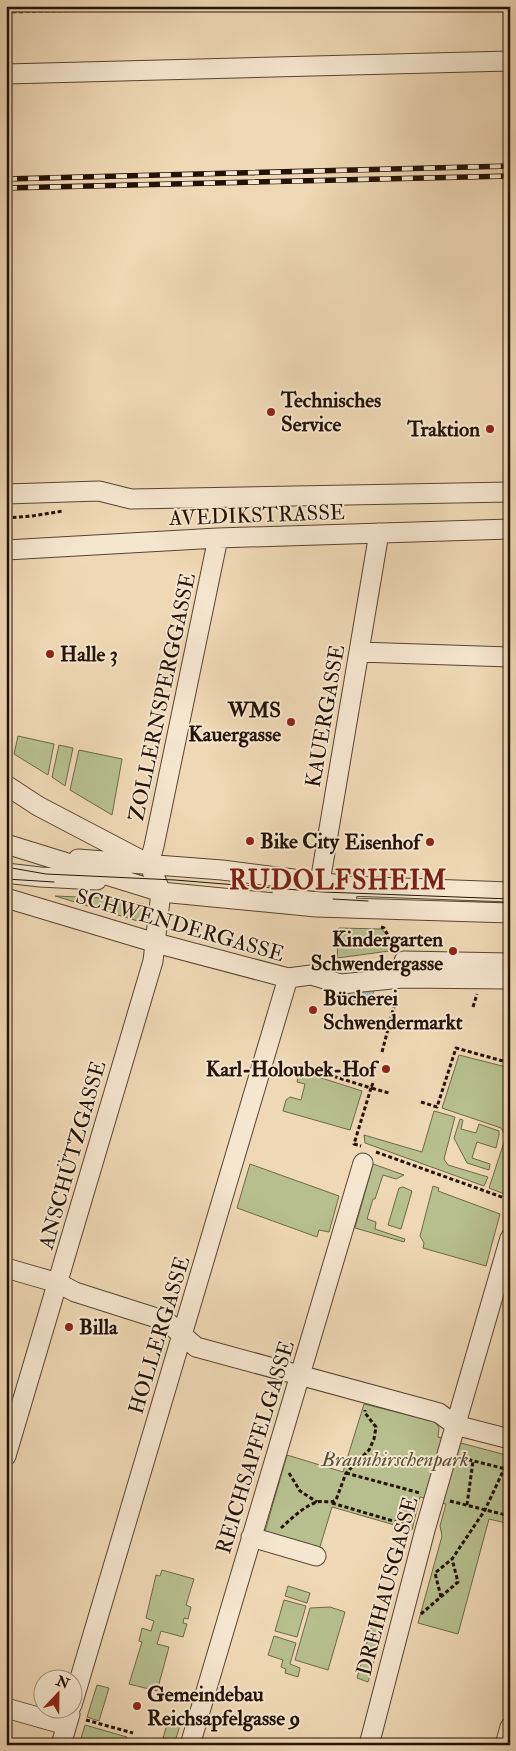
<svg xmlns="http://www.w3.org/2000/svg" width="516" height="1751" font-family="'IM FELL Double Pica',serif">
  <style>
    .green { fill: #b7bf8e; stroke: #6e684a }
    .water { fill: #9db8b6; stroke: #6d7670 }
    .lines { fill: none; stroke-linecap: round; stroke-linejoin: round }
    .minor-casing { stroke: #574432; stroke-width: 21 }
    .path { stroke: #241207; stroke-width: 3; stroke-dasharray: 4 2.5; stroke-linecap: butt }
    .minor { stroke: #f5e6cf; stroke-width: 19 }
    .tram { stroke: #241207; stroke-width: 1 }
    .rail-casing { stroke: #241207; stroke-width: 5.5 }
    .rail { stroke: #f5e6cf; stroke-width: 4; stroke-dasharray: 11; stroke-linecap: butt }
    .poi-dot { fill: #8f2418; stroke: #f5e6cf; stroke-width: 2 }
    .labels { text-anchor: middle; stroke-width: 4; stroke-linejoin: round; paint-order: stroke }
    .poi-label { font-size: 21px; font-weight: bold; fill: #241207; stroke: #f5e6cf; text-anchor: start }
    .street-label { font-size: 21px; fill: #241207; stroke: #f5e6cf }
    .park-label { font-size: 21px; font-style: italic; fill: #574f36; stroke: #f5e6cf }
    .district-label { font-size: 26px; font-weight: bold; letter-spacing: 1px; fill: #7a1f14; stroke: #f5e6cf }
  </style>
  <rect width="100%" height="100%" fill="#efd8b5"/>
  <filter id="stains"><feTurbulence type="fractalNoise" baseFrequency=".004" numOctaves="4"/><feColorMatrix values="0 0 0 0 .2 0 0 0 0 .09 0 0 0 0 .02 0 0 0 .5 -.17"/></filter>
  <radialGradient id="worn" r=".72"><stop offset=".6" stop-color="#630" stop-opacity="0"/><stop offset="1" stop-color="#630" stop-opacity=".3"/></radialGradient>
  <!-- green -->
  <path class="green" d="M18,736L54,744L48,775L14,754Z
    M59,745L73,748L65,786L52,777Z
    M79,750L122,759L112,815L70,790Z
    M55,896L102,898L144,904L141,922Z
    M339,928L382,929L397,950L337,958Z
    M459,1055L510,1068V1184L507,1195L489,1188L506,1136L501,1128L442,1108Z
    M312,1075L362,1091L350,1130L283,1111L286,1100L290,1097L301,1100L305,1084L297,1082L298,1077Z
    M434,1111L455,1117L444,1159L448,1165L488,1177L484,1186L365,1143L364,1135L422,1152Z
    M460,1119L463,1120L461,1129L476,1133L479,1124L499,1131V1135L496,1148L477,1142L472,1158L490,1164L489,1170L467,1163L454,1138Z
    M250,1164L339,1196L329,1232L319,1230L317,1237L237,1208Z
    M373,1164L404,1175L396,1179L383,1175L375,1199H373L367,1219L376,1222L375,1229L405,1239L404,1242L355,1228Z
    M433,1186L439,1188L438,1191L500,1214L486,1266L423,1248L424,1243L420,1236Z
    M403,1187L412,1191L401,1229L388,1225L399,1188Z
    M364,1404L436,1422L439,1428L438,1437L510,1456V1524L489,1519L458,1634L418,1623L442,1536L440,1526L446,1504L420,1497L412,1530L332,1507L319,1550L264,1535L287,1455L343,1472Z
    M162,1570L194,1579L186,1605L191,1607L188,1619L184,1618L183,1623L187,1624L183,1637L161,1631L157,1644L169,1647L157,1691L129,1684L142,1642L139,1641L142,1628L151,1631L154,1621L146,1618L156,1575L160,1576Z
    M288,1586L310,1593L307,1603L285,1596Z
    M284,1600L306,1606L297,1637L275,1631Z
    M330,1607L345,1612L328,1670L295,1660L310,1608Z
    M373,1621L384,1625L368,1682L357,1678Z
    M274,1636L296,1643L290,1664L300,1668L298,1677L285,1673L286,1669L281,1667L283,1660L268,1655Z
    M97,1685L109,1688L99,1721L87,1717Z
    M169,1718L177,1720L176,1725L180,1726L175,1741L163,1738Z
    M85,1725L127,1737L125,1745H79Z"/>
  <!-- water -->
  <path class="water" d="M375,987L369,1006L344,997L346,988Z"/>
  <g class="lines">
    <defs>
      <path id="minor" d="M6,74L510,61
        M6,494L99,491L131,499L510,492
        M6,550L218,538L510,529
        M359,652L510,657
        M6,785L38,806L139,859
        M6,844L161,892L316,907L510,913
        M78,859L222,870L349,886L510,892
        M149,864L154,846L218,538
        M6,873L40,877L97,880
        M282,892L347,896
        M318,894L379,533
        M6,898L156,943L288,978L311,975L341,984L402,978L510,979
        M402,978L404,961L510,963
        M6,1268L58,1283L75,1292L166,1321L196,1347L439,1413L455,1425L510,1439
        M6,1456L153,961L161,892L149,864
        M251,1537L316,1556
        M72,1705L288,978
        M6,1708L66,1725
        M61,1745L70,1714
        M190,1745L363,1163
        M369,1745L425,1530L510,1238
        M505,1745L510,1727"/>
    </defs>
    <!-- minor casing -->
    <use href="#minor" class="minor-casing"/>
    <!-- path -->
    <path class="path" d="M6,12L295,6
      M6,518L32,516L63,511
      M381,927L384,928L391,941L397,946
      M473,1007L477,994
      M382,1052L397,995
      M277,1070L290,1073L310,1069L371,1088L354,1144L361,1146
      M373,1083L371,1088L389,1093
      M421,1102L437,1107L456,1048L510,1063
      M376,1152L510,1200
      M462,1458L510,1470
      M289,1473L300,1491L317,1502
      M346,1473L420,1493
      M450,1501L510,1516
      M332,1503L410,1526
      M467,1505L473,1461
      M281,1528C291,1519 304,1506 317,1502C324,1500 330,1504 336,1500L346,1473L369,1450L374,1439L376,1427L365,1413V1410
      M441,1597L435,1573L452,1559
      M421,1614L458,1582L452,1559L485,1510L504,1469
      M86,1720L133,1733"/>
    <!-- minor -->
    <use href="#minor" class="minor"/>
    <!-- tram -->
    <path class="tram" d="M6,867L46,874L175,880L323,892L510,899
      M6,879L54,882
      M333,899L368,901"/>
    <defs>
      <path id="rail" d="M6,179L510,166
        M6,188L510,176"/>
    </defs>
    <!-- rail casing -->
    <use href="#rail" class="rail-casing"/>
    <!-- rail -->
    <use href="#rail" class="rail"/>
  </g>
  <!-- markers -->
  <g class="poi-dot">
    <circle cx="271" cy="412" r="5"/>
    <circle cx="490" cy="429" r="5"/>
    <circle cx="50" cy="654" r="5"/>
    <circle cx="291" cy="722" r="5"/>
    <circle cx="250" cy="841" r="5"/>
    <circle cx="430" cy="842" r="5"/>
    <circle cx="453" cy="951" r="5"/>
    <circle cx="313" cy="1010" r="5"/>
    <circle cx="386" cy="1069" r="5"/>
    <circle cx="69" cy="1327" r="5"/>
    <circle cx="137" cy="1706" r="5"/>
  </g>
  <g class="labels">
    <!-- poi labels -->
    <g class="poi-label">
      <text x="281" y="407">Technisches<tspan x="281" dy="24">Service</tspan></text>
      <text x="480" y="436" text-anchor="end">Traktion</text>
      <text x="60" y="661">Halle 3</text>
      <text x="281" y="717" text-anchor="end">WMS<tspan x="281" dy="24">Kauergasse</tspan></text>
      <text x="260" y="848">Bike City</text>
      <text x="420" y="849" text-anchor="end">Eisenhof</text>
      <text x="443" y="946" text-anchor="end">Kindergarten<tspan x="443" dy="24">Schwendergasse</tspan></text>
      <text x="323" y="1005">Bücherei<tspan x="323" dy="24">Schwendermarkt</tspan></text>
      <text x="376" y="1076" text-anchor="end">Karl-Holoubek-Hof</text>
      <text x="79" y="1334">Billa</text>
      <text x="147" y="1701">Gemeindebau<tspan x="147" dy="24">Reichsapfelgasse 9</tspan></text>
    </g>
    <!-- street labels -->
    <g class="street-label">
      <text transform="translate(257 515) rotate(-2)" y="7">AVEDIKSTRASSE</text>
      <text transform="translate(162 697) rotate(-78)" y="7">ZOLLERNSPERGGASSE</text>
      <text transform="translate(325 716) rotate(-80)" y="7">KAUERGASSE</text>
      <text transform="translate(180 925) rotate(16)" y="7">SCHWENDERGASSE</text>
      <text transform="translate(72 1155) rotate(-74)" y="7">ANSCHÜTZGASSE</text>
      <text transform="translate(159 1335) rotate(-73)" y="7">HOLLERGASSE</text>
      <text transform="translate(255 1447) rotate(-73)" y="7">REICHSAPFELGASSE</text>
      <text transform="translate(387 1586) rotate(-75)" y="7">DREIHAUSGASSE</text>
    </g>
    <!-- park labels -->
    <g class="park-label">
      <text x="395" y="1466">Braunhirschenpark</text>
    </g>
    <!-- district labels -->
    <g class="district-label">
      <text x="338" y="889">RUDOLFSHEIM</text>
    </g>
  </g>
  <!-- margin -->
  <rect width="516" height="1751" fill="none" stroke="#efd8b5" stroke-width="25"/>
  <rect x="8" y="8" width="501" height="1736" fill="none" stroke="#241207" stroke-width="2.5"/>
  <rect x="12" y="12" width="491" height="1726" fill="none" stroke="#241207"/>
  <!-- north arrow -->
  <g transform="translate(58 1694) rotate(22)"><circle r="24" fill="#f5e6cf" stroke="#a1917f"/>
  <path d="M0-4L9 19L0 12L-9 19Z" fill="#8f2418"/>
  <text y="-8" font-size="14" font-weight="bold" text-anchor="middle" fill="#241207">N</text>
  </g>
  <rect width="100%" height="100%" filter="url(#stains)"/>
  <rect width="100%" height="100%" fill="url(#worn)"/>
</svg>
